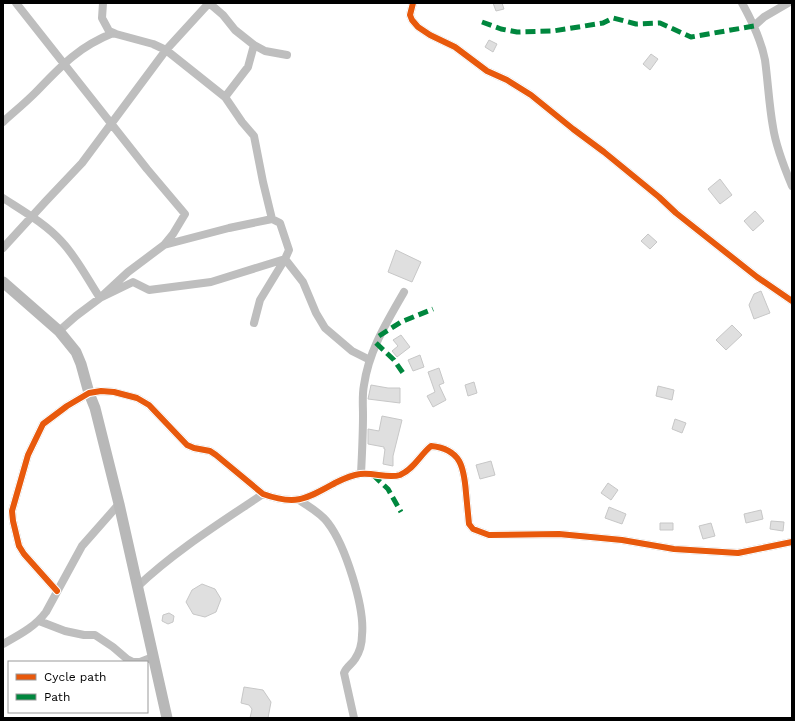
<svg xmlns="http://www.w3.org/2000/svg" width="795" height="721" font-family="'Work Sans',sans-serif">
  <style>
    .building { fill: #dfdfdf; stroke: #c7c7c7 }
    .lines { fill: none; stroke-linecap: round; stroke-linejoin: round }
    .street { stroke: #bebebe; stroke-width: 8 }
    .secondary { stroke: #b8b8b8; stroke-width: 11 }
    .quiet { stroke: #00873e; stroke-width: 5; stroke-dasharray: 10 5; stroke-linecap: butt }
    .cycleway-casing { stroke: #fff; stroke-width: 8 }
    .cycleway { stroke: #e8590c; stroke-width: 6 }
  </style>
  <rect width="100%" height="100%" fill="#fff"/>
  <!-- building -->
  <path class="building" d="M493,3H502L504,9L496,11Z
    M489,40L497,44L493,52L485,47Z
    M651,54L658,59L650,70L643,64Z
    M720,179L732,195L720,204L708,189Z
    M755,211L764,221L753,231L744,221Z
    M648,234L657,242L650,249L641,241Z
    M396,250L421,262L412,282L388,272Z
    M761,291L770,313L754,319L749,305L754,294Z
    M732,325L742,335L726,350L716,340Z
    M401,335L410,347L397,357L392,351L398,346L393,340Z
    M420,355L424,367L413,371L408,360Z
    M439,368L444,383L439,385L446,400L433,407L427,396L435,392L428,372Z
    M474,382L477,393L468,396L465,385Z
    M371,385L388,388H400V403L368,399Z
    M658,386L674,390L672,400L656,396Z
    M382,416L402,420L393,456V466L383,464L385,449H384V447L368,444V429L379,431Z
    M675,419L686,423L682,433L672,429Z
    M491,461L495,475L480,479L476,465Z
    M608,483L618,490L611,500L601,493Z
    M609,507L626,514L622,524L605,518Z
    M761,510L763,519L746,523L744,514Z
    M771,521L784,522L783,531L770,529Z
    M660,523H673V530H660Z
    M711,523L715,536L703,539L699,526Z
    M202,584L215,589L221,599L216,612L205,617L193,614L186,602L192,590Z
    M169,613L174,616L173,622L168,624L162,621L163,615Z
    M244,687L263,690L271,702L268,718H250L252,709L249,705L241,703Z"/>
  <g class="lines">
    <!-- street -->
    <path class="street" d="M16,3L147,169L185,214L173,234L164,245
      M103,3L102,18L109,31L116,34L153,44L166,50L225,97L242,122L254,136L263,182L272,219L280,223L289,250L285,259L303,282L316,313L325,328L352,351L370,360
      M209,3L223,15L235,30L254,45L265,51L287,55
      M413,3L410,15L412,20L418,27L430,35L455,47L487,71L507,80L531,95L573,129L604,152L659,197L676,213L757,277L792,301
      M742,3C752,21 761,39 765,60C768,82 769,105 773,127C776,147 784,167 792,186
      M754,26L764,17L788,3
      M225,97L248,67L254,45
      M3,122C14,112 25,103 35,93C61,66 78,47 113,33
      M3,198C23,211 46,224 62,242C77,258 88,280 100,298L133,282L149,290L211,282L285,259
      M3,248L46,201L82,163L166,50L209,3
      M254,323L260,300L285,259
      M59,331L76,316L100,298L128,272L164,245L229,228L272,219
      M361,474C362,454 363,435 363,415C363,405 362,395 364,385C369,350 387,322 404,292
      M299,500C309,507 321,513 328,523C345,545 365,607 362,635C362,643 359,653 355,659C352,664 346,667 344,673L354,718
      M137,587C175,551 220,523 263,494
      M57,591L24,554L19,546L13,521L12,511L28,455L43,424L67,406L89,393L101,391L114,392L137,398L149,405L187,445L194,448L210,451L216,455L263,494C296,506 306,499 335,483C343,479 351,475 360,474C373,472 388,479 400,475C414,469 420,455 431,446C461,449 464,467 466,493C467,503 468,514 469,524L473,529L489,535L559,534L622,540L674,549L738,553L792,542
      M39,621L65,631L84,635H95L113,647L127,659L133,662H140L153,657
      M3,644C19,635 35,627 46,612L82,546L119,504"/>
    <!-- secondary -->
    <path class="secondary" d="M3,282L59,331L76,352L81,364L89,393L95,408L119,504L167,718"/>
    <!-- quiet -->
    <path class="quiet" d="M482,22L501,29L517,32L553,31L603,23L613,18L636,24L660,23L691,37L754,26
      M379,336L401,322L433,309
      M376,343L394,360L403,373
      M373,475L388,489L401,512"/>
    <defs>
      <path id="cycleway" d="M413,3L410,15L412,20L418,27L430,35L455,47L487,71L507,80L531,95L573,129L604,152L659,197L676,213L757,277L792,301
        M57,591L24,554L19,546L13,521L12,511L28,455L43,424L67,406L89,393L101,391L114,392L137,398L149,405L187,445L194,448L210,451L216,455L263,494C296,506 306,499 335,483C343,479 351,475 360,474C373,472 388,479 400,475C414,469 420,455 431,446C461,449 464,467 466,493C467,503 468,514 469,524L473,529L489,535L559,534L622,540L674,549L738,553L792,542"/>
    </defs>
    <!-- cycleway casing -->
    <use href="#cycleway" class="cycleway-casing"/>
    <!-- cycleway -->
    <use href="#cycleway" class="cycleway"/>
  </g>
  <!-- border -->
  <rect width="795" height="721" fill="none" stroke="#000000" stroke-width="8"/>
  <!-- legend -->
  <rect x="8" y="661" width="140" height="52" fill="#ffffff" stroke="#999999"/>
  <rect x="16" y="674" width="20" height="6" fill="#e8590c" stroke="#999999"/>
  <text x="44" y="681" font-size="12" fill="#000000">Cycle path</text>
  <rect x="16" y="694" width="20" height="6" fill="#00873e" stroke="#999999"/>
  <text x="44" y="701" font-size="12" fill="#000000">Path</text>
</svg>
